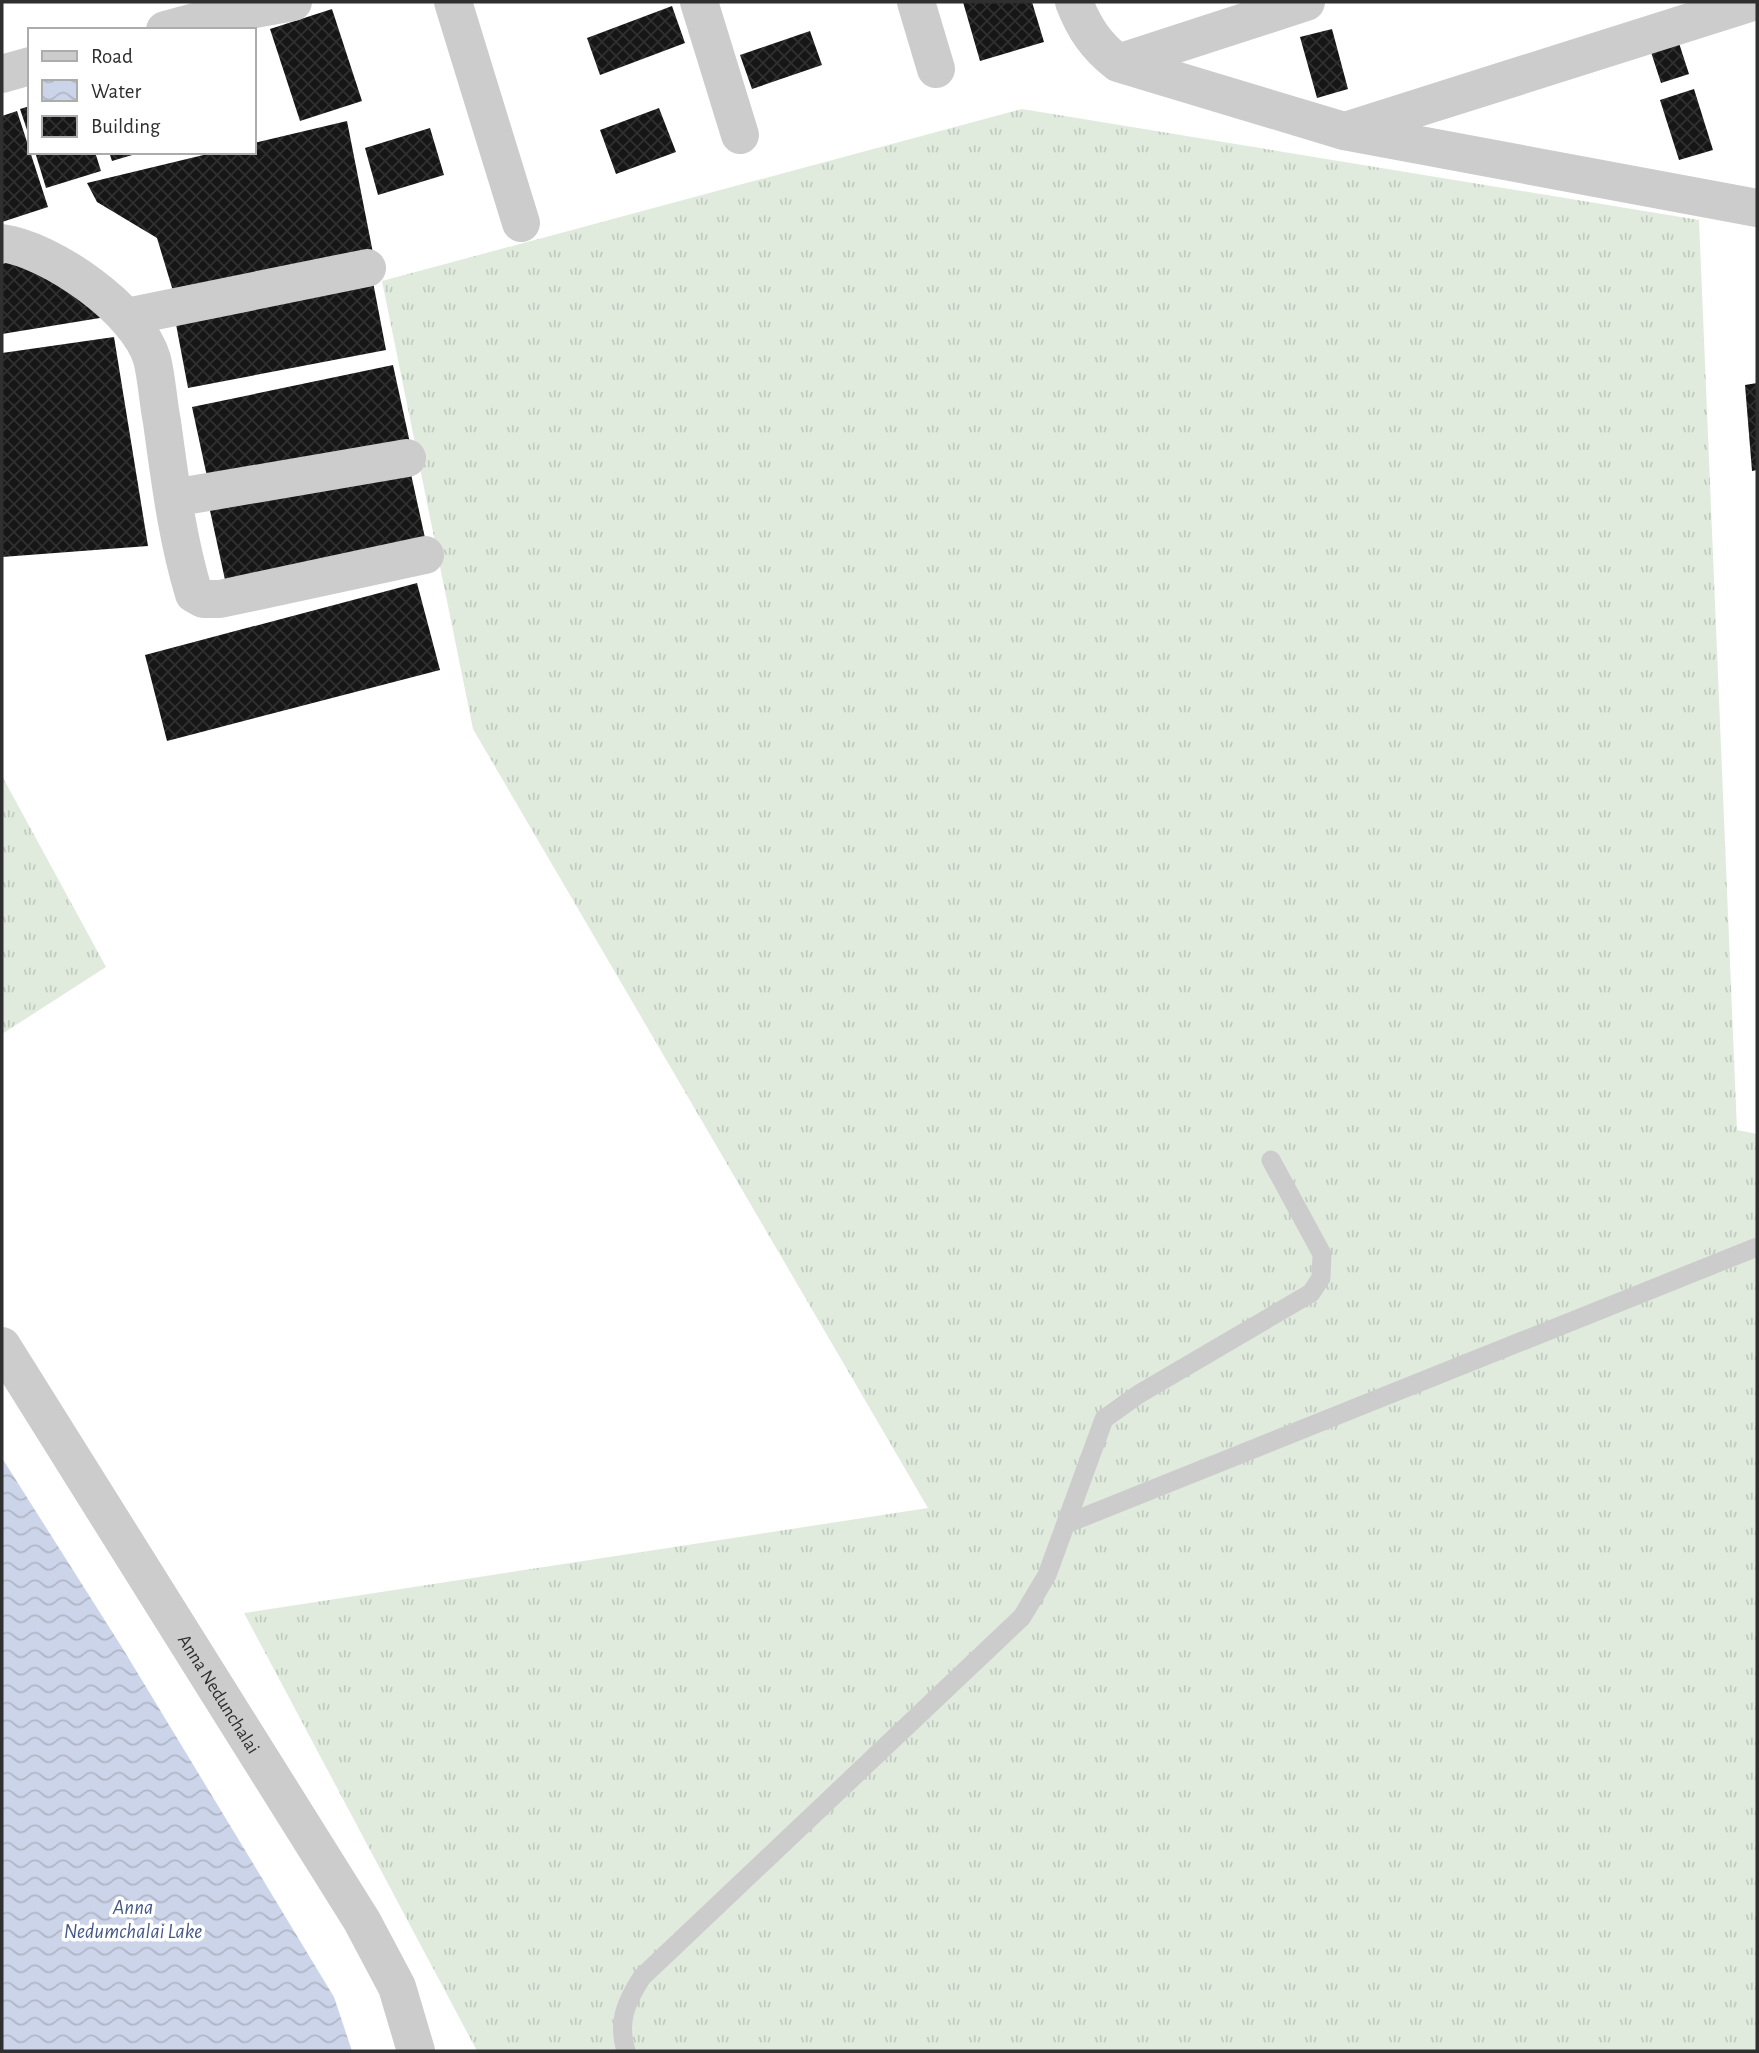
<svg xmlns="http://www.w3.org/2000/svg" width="1759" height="2053" font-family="'Alegreya Sans',sans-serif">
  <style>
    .grass { fill: url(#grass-tufts) }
    .water { fill: url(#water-waves) }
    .building { fill: url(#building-cross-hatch) }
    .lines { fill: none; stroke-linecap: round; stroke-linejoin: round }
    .service { stroke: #ccc; stroke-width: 19 }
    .minor { stroke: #ccc; stroke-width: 38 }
    .tertiary { stroke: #ccc; stroke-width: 38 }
    .labels { text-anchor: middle; stroke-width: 7; stroke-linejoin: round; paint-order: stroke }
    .street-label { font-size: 19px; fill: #2f2f2f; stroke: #fff }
    .water-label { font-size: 21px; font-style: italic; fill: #445789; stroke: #fff }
  </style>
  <defs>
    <pattern id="grass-tufts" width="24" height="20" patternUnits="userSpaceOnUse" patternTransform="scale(1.75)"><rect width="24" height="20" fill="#e0ebde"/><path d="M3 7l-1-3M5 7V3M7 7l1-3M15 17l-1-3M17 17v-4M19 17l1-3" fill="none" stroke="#c0cabf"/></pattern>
    <pattern id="water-waves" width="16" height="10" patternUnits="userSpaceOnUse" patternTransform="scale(1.75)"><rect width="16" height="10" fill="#ccd4e9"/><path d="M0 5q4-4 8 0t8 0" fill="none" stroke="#b0b6c8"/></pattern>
    <pattern id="building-cross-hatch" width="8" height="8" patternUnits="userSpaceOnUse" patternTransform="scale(1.75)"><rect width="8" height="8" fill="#161616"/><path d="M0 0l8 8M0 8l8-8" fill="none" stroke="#303030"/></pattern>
  </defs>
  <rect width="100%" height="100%" fill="#fff"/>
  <!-- grass -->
  <path class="grass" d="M1022,109L1699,220L1737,1130L1757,1134V2051H477L244,1613L928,1508L473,729L382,281Z
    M2,776L106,967L2,1034Z"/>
  <!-- water -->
  <path class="water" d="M2,1458L123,1649L334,1997L352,2051H2Z"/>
  <!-- building -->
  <path class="building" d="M963,2H1032L1044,42L980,61Z
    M672,6L685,43L600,75L587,38Z
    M332,9L362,101L300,121L270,29Z
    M1332,29L1348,89L1317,98L1300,37Z
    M810,31L822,65L752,89L740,55Z
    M1678,40L1689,74L1661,83L1650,49Z
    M1694,89L1713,150L1679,160L1660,100Z
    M30,106V136H29L20,109Z
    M659,108L676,152L616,174L600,130Z
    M17,111L48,207L2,222V116Z
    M347,121L373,253L173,291L157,238L97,202L87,183L216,152H254V143Z
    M430,128L444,175L378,195L365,148Z
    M35,152H95L101,171L46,188Z
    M109,152H139V153L112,161Z
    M20,259L106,317L2,334V264Z
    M373,282L386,350L188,388L175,319Z
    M114,337L148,546L2,557V353Z
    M393,365L410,443L209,486L192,407Z
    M1757,383V470L1752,471L1745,385Z
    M409,465L427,547L227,589L209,506Z
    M417,583L440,670L167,741L145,655Z"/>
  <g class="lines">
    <!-- service -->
    <path class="service" d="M1066,1524L1757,1247
      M626,2051C617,2022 626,2002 642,1977L1022,1617L1047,1575L1104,1419L1139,1394L1311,1293L1321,1278L1322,1254L1271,1160"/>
    <!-- minor -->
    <path class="minor" d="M453,2L521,223
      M699,2L740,135
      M916,2L936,69
      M1074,2C1084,28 1096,46 1118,63L1344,131L1757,208
      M165,30L217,16L293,2
      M1118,63L1306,2
      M2,74L30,66
      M1348,130L1753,2
      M2,243C50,249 138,310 152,359C157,379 158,402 162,422C170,480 177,538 194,594L203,599H220L425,555
      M126,317L367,268
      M173,498L407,458"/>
    <!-- tertiary -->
    <path class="tertiary" id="s1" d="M2,1346L362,1921L397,1987L416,2051"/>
  </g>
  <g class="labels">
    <!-- street labels -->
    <g class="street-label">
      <text dy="7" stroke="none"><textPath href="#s1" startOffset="410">Anna Nedunchalai</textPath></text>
    </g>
    <!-- water labels -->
    <g class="water-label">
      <text x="133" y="1914">Anna<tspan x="133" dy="24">Nedumchalai Lake</tspan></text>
    </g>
  </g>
  <!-- border -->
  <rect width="1759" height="2053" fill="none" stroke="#2f2f2f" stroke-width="7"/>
  <!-- legend -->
  <rect x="28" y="28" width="228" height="126" fill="#ffffff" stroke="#acacac" stroke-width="2"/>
  <rect x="42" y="51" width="35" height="10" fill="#cccccc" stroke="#acacac" stroke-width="2"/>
  <text x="91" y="63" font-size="21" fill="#2f2f2f">Road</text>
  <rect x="42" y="80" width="35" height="21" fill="url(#water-waves)" stroke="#acacac" stroke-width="2"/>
  <text x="91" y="98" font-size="21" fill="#2f2f2f">Water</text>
  <rect x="42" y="116" width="35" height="21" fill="url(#building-cross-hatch)" stroke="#acacac" stroke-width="2"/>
  <text x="91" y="133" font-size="21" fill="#2f2f2f">Building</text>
</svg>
